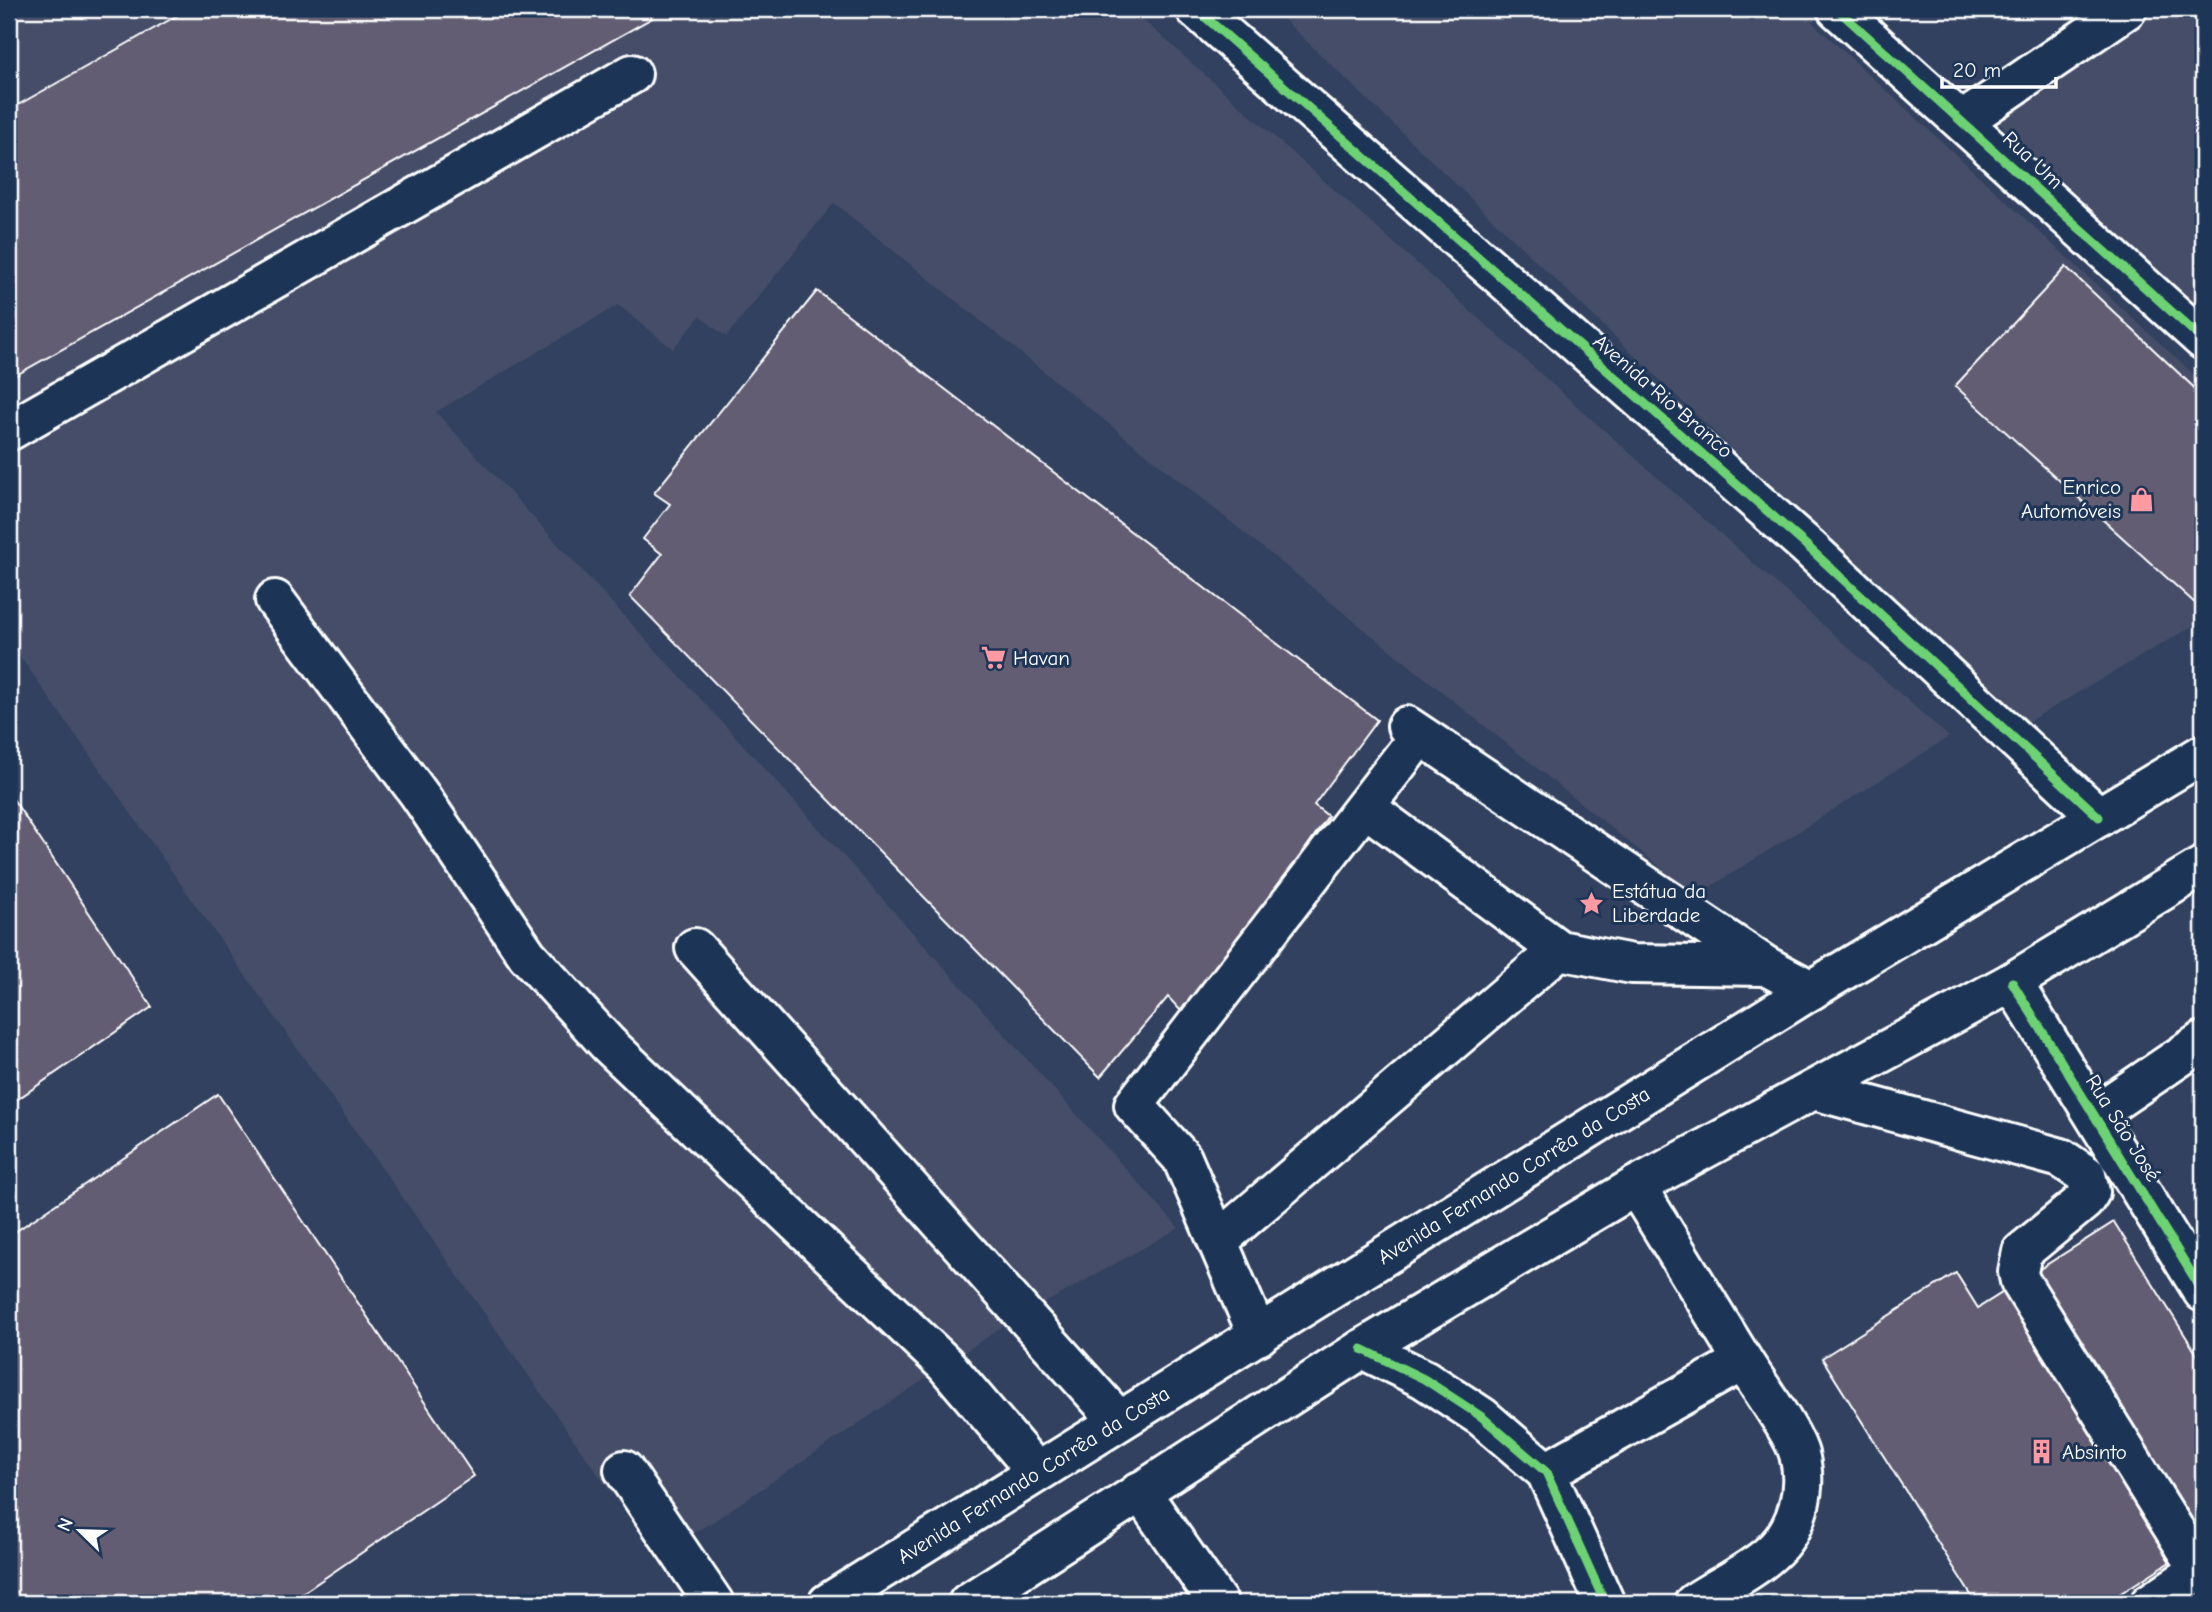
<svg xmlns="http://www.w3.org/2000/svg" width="2212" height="1612" font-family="'Comic Neue',sans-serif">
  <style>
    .built { fill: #444d68 }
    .building { fill: #625d72; stroke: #fff; stroke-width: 2 }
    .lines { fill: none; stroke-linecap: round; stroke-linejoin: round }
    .minor-casing { stroke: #fff; stroke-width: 44 }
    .highway-casing { stroke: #fff; stroke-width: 44 }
    .minor { stroke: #1d3557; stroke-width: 38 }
    .highway { stroke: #1d3557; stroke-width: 38 }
    .cycleway-casing { stroke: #1d3557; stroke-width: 13 }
    .cycleway { stroke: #6cd273; stroke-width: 9 }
    .labels { text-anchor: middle; stroke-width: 6; stroke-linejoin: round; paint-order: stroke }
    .street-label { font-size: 21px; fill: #fff; stroke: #1d3557 }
    .poi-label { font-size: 21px; fill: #fff; stroke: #1d3557; text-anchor: start }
  </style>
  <rect width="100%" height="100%" fill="#32415f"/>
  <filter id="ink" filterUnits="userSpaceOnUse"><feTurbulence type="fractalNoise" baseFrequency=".0143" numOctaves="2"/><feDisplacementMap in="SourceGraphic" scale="14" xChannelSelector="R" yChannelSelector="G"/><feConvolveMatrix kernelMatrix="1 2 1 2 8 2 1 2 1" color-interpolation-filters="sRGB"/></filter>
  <g filter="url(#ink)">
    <!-- built -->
    <path class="built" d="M9,9H1131L1949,737L1696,896L834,203L726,337L700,316L673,349L618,305L436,412L758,761L1179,1228L1002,1327L714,1521L656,1556L9,641Z
      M1273,9H1798L2203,383V620L2021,726Z
      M2155,9H2203V314L1999,123Z"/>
    <!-- building -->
    <path class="building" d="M189,9H647L652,18L9,379V110Z
      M2066,267L2203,396V601L2197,605L1955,386Z
      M817,291L1377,720L1314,805L1328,816L1255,922L1181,1011L1168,997L1100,1077L630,596L662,554L643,539L670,504L654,493Z
      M9,793L152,1007L9,1105Z
      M218,1094L474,1476L288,1603H9V1236Z
      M2114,1222L2203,1364V1541L2105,1603H1976L1822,1358L1956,1273L1978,1308Z"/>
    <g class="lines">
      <defs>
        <path id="minor" d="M1196,9L1807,546L2099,817
          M1837,9L2203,340
          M1964,120L2127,9
          M9,431L632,74
          M275,600L419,794L527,955L608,1044L945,1364L1037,1472
          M1407,726L1766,966L1811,990
          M1365,807L1559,950L1632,964L1766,966
          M695,948L1119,1421
          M2012,982L2203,1292
          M1814,1090L2061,1158L2086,1175L2090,1192L2084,1201L2022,1252L2018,1272L2020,1281L2200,1571
          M2094,1115L2203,1041
          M1218,1241L1559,950
          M1258,1336L1182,1158L1134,1105L1420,735
          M1362,1349L1424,1379L1482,1417L1546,1472L1605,1603
          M624,1470L714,1603
          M1546,1472L1743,1361L1636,1186
          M1140,1491L1218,1603
          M1694,1603C1718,1587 1749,1573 1771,1553C1798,1529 1808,1488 1799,1454C1793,1432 1756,1382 1743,1361
          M2150,1603L2203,1568"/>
        <g id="highway">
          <path id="s1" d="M828,1603L1811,990L2203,754"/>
          <path d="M968,1603L1362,1349L1636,1186L2012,982L2203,866"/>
        </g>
      </defs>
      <!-- minor casing -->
      <use href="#minor" class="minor-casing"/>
      <!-- highway casing -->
      <use href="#highway" class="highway-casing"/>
      <!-- minor -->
      <use href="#minor" class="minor"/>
      <!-- highway -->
      <use href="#highway" class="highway"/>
      <defs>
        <path id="cycleway" d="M1196,9L1807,546L2099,817
          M1837,9L2203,340
          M2012,982L2203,1292
          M1362,1349L1424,1379L1482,1417L1546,1472L1605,1603"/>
      </defs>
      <!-- cycleway casing -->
      <use href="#cycleway" class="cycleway-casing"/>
      <!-- cycleway -->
      <use href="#cycleway" class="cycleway"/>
    </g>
  </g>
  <!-- icons -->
  <defs>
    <symbol id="shop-bare" viewBox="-9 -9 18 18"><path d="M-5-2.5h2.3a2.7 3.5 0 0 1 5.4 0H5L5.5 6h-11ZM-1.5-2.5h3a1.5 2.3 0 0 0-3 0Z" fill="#ff9aa2" stroke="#1d3557" stroke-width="2.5" paint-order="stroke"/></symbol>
    <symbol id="supermarket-bare" viewBox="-9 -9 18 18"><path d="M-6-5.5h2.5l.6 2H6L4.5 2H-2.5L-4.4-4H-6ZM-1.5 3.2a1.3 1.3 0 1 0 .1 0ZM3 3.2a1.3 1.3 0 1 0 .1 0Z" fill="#ff9aa2" stroke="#1d3557" stroke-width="2.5" paint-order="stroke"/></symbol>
    <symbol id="sight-bare" viewBox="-9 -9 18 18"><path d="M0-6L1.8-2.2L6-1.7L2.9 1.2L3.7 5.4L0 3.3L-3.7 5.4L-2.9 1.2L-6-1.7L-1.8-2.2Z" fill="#ff9aa2" stroke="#1d3557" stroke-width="2.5" paint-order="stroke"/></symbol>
    <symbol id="building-bare" viewBox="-9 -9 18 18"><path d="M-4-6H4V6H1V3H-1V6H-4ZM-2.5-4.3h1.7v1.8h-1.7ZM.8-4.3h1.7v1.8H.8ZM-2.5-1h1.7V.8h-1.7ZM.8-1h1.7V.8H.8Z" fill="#ff9aa2" stroke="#1d3557" stroke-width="2.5" paint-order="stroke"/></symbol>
  </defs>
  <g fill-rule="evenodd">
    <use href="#shop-bare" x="2124" y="482" width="35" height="35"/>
    <use href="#supermarket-bare" x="976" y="640" width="35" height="35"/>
    <use href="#sight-bare" x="1574" y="886" width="35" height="35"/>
    <use href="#building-bare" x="2024" y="1434" width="35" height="35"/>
  </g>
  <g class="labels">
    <!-- street labels -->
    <g class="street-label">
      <text transform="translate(2033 160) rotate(43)" y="7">Rua Um</text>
      <text transform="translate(1663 396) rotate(41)" y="7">Avenida Rio Branco</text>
      <text transform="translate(2123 1128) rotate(58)" y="7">Rua São José</text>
      <text dy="7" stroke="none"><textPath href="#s1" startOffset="808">Avenida Fernando Corrêa da Costa</textPath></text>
      <text dy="7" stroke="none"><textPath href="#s1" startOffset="242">Avenida Fernando Corrêa da Costa</textPath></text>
    </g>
    <!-- poi labels -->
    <g class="poi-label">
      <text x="2121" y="494" text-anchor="end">Enrico<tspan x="2121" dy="24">Automóveis</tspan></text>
      <text x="1013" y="665">Havan</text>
      <text x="1612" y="898">Estátua da<tspan x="1612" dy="24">Liberdade</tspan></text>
      <text x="2062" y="1459">Absinto</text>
    </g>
  </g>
  <!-- margin -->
  <rect width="2212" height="1612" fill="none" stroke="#1d3557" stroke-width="35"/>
  <rect x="18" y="18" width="2177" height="1577" fill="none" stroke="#fff" stroke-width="2.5" filter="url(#ink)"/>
  <!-- north arrow -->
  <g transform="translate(80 1531) rotate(293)" stroke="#1d3557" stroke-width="5" paint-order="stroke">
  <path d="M0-5L12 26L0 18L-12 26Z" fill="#ffffff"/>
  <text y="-10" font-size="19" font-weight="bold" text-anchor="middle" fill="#ffffff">N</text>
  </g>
  <!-- scale -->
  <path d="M1942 77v10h114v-10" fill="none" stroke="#ffffff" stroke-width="3.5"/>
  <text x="1953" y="77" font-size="21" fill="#ffffff" stroke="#1d3557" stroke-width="5" paint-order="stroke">20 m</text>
</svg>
